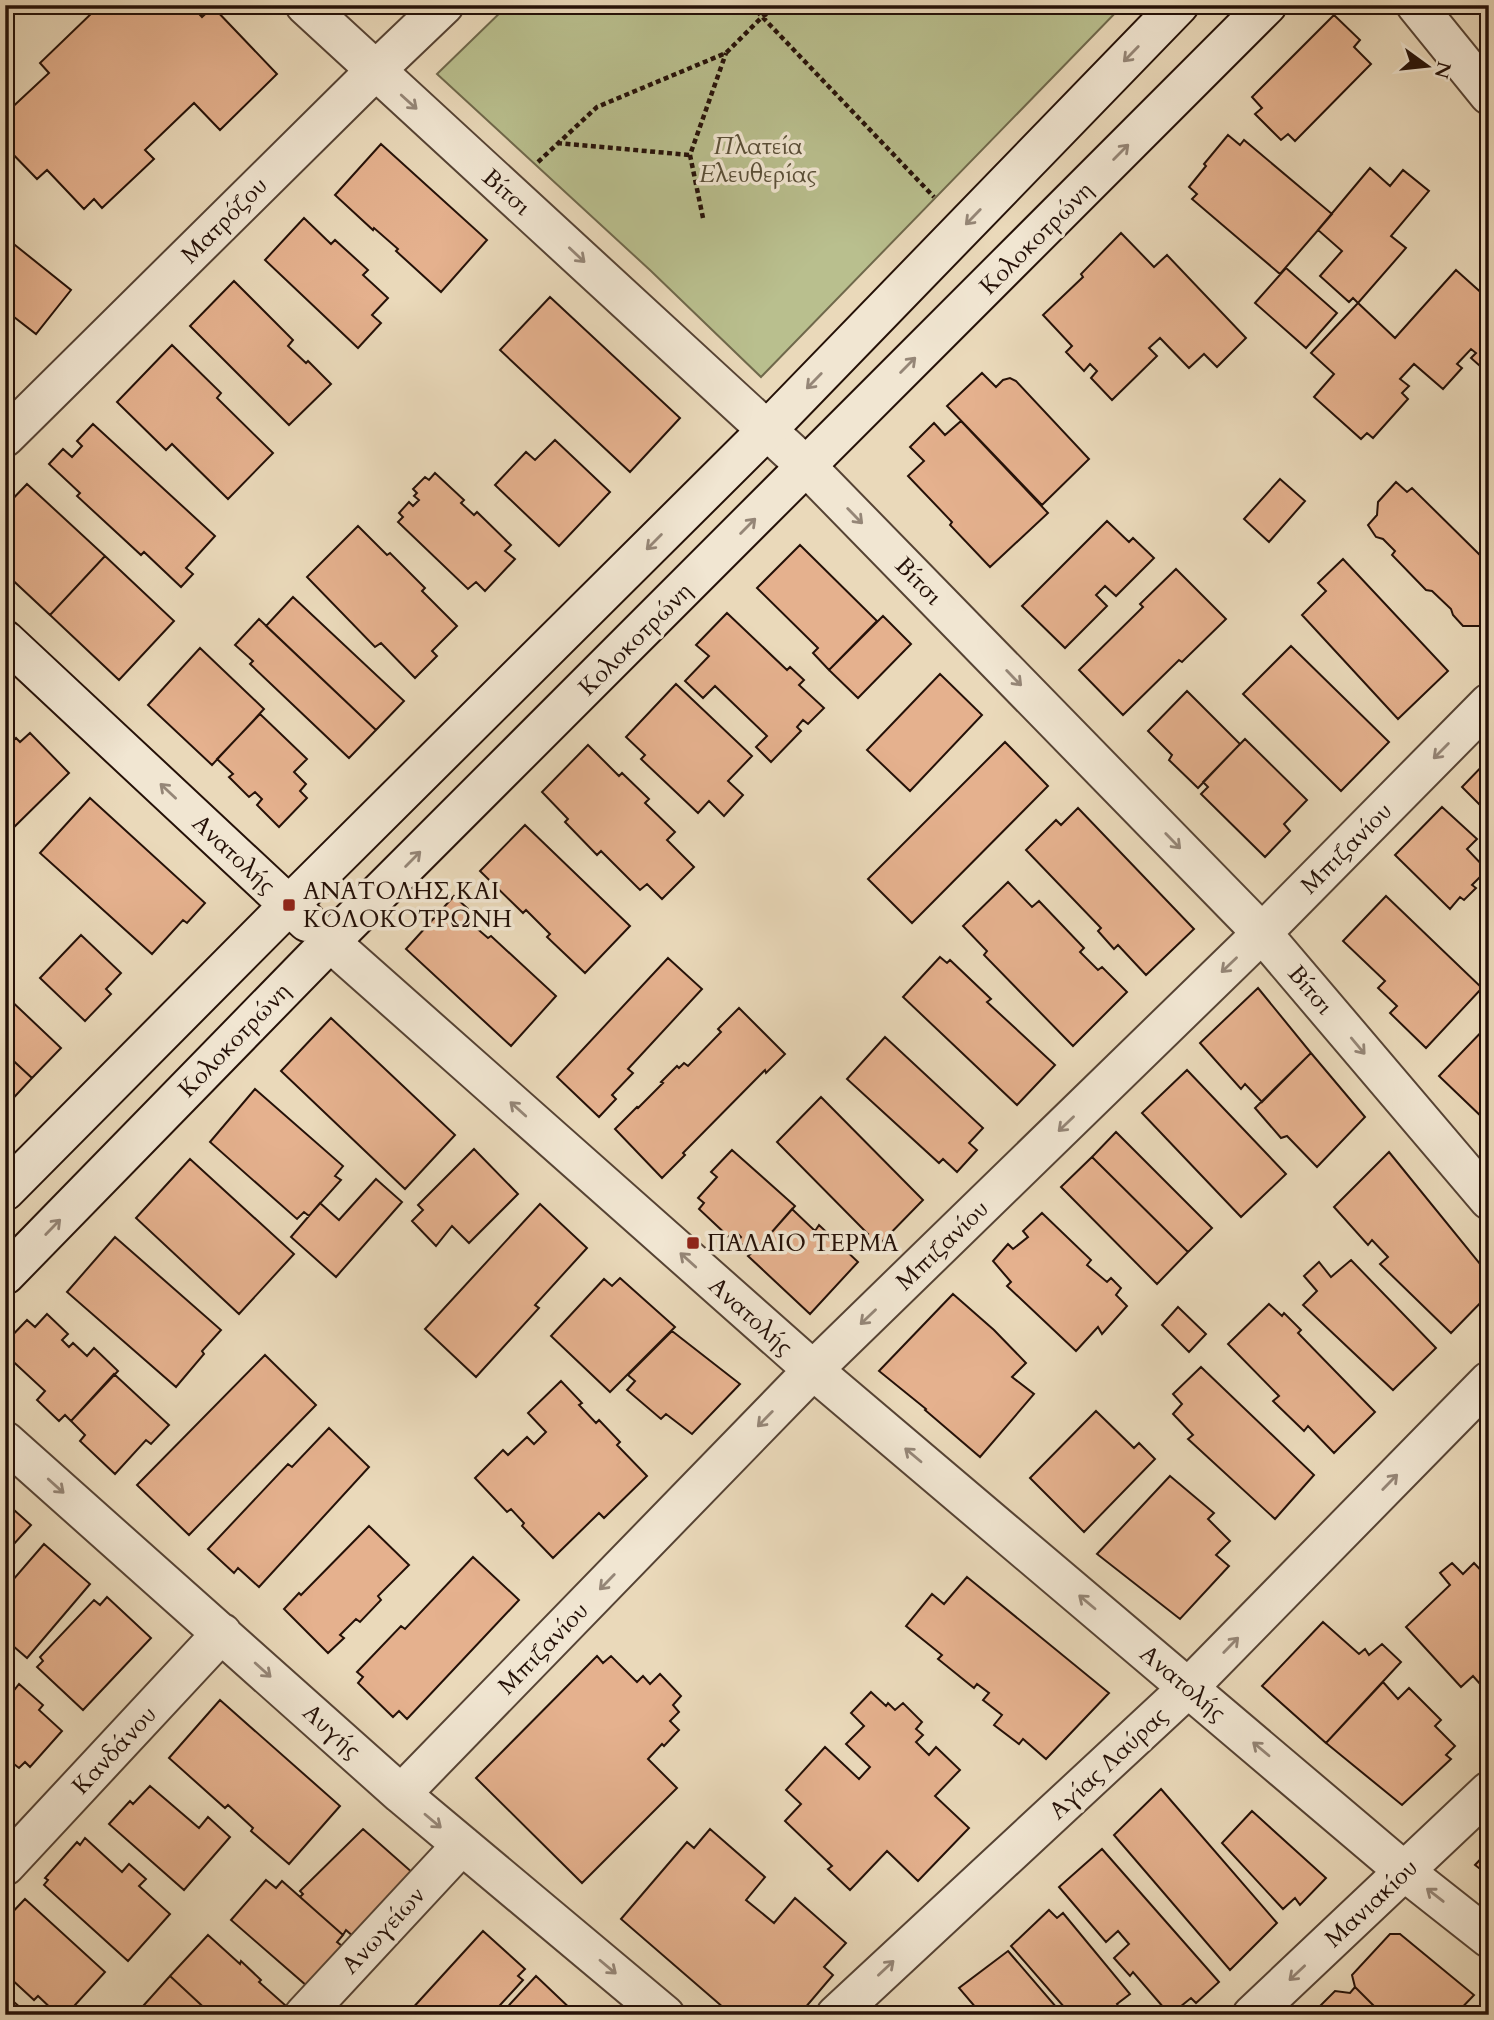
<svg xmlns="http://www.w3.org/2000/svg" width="1494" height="2020" font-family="Cardo,serif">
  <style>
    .green { fill: #b9bf8e; stroke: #6f684b; stroke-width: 2 }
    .building { fill: #e5b18e; stroke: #251108; stroke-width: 2 }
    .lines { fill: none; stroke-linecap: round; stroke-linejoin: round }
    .street-casing { stroke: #564334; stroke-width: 42 }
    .secondary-casing { stroke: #251108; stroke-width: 42 }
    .path { stroke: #251108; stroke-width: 4.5; stroke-dasharray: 5 3.5; stroke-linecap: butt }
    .street { stroke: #f1e6d2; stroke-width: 38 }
    .secondary { stroke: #f1e6d2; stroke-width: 38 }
    .oneway { stroke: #958677 }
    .poi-dot { fill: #8f2418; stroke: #f1e6d2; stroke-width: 2.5 }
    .labels { text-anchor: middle; stroke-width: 7; stroke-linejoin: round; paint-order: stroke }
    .park-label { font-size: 24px; font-style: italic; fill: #594e37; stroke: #f1e6d2 }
    .street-label { font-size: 24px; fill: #251108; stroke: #f1e6d2 }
    .poi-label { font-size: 24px; fill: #251108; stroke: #f1e6d2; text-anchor: start }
  </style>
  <rect width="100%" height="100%" fill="#ead9ba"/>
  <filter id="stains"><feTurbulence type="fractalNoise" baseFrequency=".00286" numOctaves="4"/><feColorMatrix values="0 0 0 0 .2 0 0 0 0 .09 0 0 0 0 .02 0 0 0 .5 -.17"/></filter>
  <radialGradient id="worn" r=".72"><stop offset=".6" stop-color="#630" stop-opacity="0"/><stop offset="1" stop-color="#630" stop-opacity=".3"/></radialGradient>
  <!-- green -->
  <path class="green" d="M508,5H1123L761,377L651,271L437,74Z"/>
  <!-- building -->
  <path class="building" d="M88,5H191L202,17L213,7L277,74L220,130L194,103L145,150L154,159L102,208L94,199L84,209L47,170L37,179L5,146V130L7,129L5,127V114L49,73L40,63L94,11Z
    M1334,15L1360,40L1354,47L1371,64L1295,141L1288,134L1281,140L1255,114L1262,108L1252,97Z
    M1228,135L1240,145L1244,140L1332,214L1280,274L1192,199L1197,194L1189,187L1206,166L1204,164Z
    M381,144L487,240L441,292L396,251L398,249L374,228L373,230L335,195Z
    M1370,168L1390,186L1403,170L1429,191L1391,236L1406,248L1358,303L1353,298L1349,302L1320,276L1342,251L1318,230Z
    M304,218L331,244L335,240L368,270L363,275L388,298L372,315L381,323L358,348L265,260Z
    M1121,233L1154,267L1167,255L1246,338L1217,367L1204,354L1189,368L1160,338L1149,348L1157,356L1112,400L1091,378L1097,371L1090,364L1084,371L1066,352L1072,346L1043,315L1083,277L1081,274Z
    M5,237L71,290L36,334L5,310Z
    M1286,268L1337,313L1306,348L1255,303Z
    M1456,270L1485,296L1489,292V374L1471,358L1476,353L1471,349L1457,364L1462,368L1443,389L1414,364L1400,379L1409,386L1402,393L1408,399L1373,438L1367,433L1361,439L1314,397L1334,374L1311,353L1358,303L1395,338Z
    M234,281L293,340L288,346L306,363L308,361L331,384L289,425L190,326Z
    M550,297L680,418L630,472L500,350Z
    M172,345L221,393L217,398L273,453L228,499L172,444L166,450L117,402Z
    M982,373L996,387L1003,380L1010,378L1016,381L1089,459L1042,505L947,406Z
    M961,421L1048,513L990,567L950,525L952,522L908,476L924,461L910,447L934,423L945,435Z
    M93,424L215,536L186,568L193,574L181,587L144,552L141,555L77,496L80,493L49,464L63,449L72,457L82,446L77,441Z
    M555,440L610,492L559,546L495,485L526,452L535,460Z
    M435,473L464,500L461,503L474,515L477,512L511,545L505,551L515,559L485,591L476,582L468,589L398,522L403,517L399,513L409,502L413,506L419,500L414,496L417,493L413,489L425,477L429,480Z
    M1280,479L1305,501L1269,542L1244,519Z
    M1396,482L1407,492L1412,488L1489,564V620L1482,626H1463L1453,615L1451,609L1432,591L1426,590L1392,555L1395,551L1383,539L1376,537L1368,525L1377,515L1378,502Z
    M27,484L105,556L50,615L5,573V507Z
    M1107,521L1129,542L1133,538L1154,558L1116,596L1105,586L1096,595L1107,606L1065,648L1022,606Z
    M358,526L387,555L390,553L425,588L422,591L457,626L432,651L437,656L415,678L381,643L375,647L307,577Z
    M800,545L877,621L829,670L813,653L818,648L757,588Z
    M105,556L174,621L119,680L50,615Z
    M1343,559L1448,671L1398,719L1302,615L1326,591L1318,583Z
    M1176,569L1226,619L1182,662L1179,660L1123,715L1079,670L1143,607L1140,604Z
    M293,597L404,701L376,730L266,626Z
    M727,613L787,670L790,667L804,680L799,685L824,708L808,724L803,720L797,727L801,731L771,762L756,747L767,736L715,686L703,698L685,681L709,656L696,645Z
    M883,616L911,644L858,698L829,670Z
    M259,619L376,730L349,758L250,664L253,661L235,645Z
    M1291,646L1389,742L1341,791L1243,694Z
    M200,648L264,709L212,765L148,705Z
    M940,674L982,715L910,791L867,750Z
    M676,684L752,756L728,781L743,795L724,816L709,801L698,813L641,759L645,755L626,737Z
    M1187,691L1240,744L1198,788L1169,760L1172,755L1148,731Z
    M260,714L307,759L294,772L306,784L300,791L307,798L279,827L257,805L262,799L255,792L249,797L229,777L233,774L217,759Z
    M30,733L69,773L5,836V749L16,738L20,742Z
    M1245,739L1307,800L1284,824L1290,831L1265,857L1201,794L1208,787L1203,782Z
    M1005,742L1048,786L912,923L868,879Z
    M588,745L619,776L622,773L649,799L645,803L675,832L667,840L694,867L662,899L647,884L640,890L601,851L597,855L565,822L568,819L542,792Z
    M1489,759V814L1462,787Z
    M90,798L205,903L187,923L183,920L152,954L40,853Z
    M1442,807L1477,839L1467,849L1487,870L1472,885L1476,888L1464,900L1460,897L1450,909L1395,855Z
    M1078,808L1194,929L1146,975L1118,945L1114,949L1098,931L1101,928L1026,850L1056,820L1061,825Z
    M525,825L630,926L585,973L547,937L550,934L526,910L523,913L480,871Z
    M1008,882L1032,907L1039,901L1084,948L1080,952L1098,970L1102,967L1127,992L1073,1046L984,955L987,951L963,926Z
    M454,896L480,920L474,926L488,938L491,936L556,996L511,1046L406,949Z
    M1386,896L1482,988L1426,1048L1390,1013L1397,1006L1378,988L1385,981L1343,941Z
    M81,935L121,973L106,989L111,994L85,1021L40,978Z
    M940,957L947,963L950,960L991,999L987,1002L1055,1065L1017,1105L903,997Z
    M668,958L702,989L628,1069L633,1073L612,1095L616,1099L599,1117L557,1077Z
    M1258,988L1311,1053L1262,1102L1245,1084L1241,1089L1200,1043Z
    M5,995L61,1048L32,1078L5,1053Z
    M739,1008L785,1054L766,1073L765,1070L683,1153L685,1155L662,1178L615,1129L637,1107L638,1108L663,1083L661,1082L677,1066L679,1068L684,1063L688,1066L721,1032L718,1029Z
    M331,1018L455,1135L405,1189L281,1071Z
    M1489,1024V1116L1485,1120L1439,1076Z
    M885,1037L983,1128L969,1143L977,1150L957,1172L943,1159L939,1163L847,1079Z
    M5,1053L32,1078L6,1106H5Z
    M1311,1053L1365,1117L1317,1167L1287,1136L1281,1138L1255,1108Z
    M1187,1070L1286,1174L1241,1217L1142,1113Z
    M255,1089L343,1166L335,1176L341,1180L309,1216L304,1212L297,1219L210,1142Z
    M821,1097L923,1200L877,1247L866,1236L868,1234L777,1142Z
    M1116,1132L1212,1228L1188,1252L1092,1157Z
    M474,1149L518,1194L469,1243L452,1226L436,1246L412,1221L423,1210L418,1205Z
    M732,1150L795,1206L756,1250L749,1243L746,1248L738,1241L741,1237L737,1233L731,1239L699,1209L704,1203L698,1198L717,1177L711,1172Z
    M1389,1152L1489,1275V1294L1451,1333L1380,1264L1388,1257L1372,1240L1368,1245L1334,1207Z
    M1092,1157L1188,1252L1157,1284L1061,1187Z
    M190,1159L294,1254L239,1314L136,1218Z
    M376,1179L402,1202L336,1277L291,1237L320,1203L339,1220Z
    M540,1204L587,1248L535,1305L539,1308L476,1377L425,1329Z
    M792,1209L815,1231L819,1225L858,1262L810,1314L748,1256L756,1250Z
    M1042,1213L1091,1260L1087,1265L1107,1282L1111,1278L1121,1288L1116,1295L1127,1306L1102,1334L1098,1327L1076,1351L1007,1286L1011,1282L993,1261L1008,1244L1013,1249L1028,1237L1023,1231Z
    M115,1237L221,1330L202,1351L204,1354L176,1387L67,1292Z
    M1351,1260L1436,1348L1393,1390L1303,1305L1317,1291L1304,1276L1319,1262L1331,1277Z
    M620,1278L675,1327L610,1392L551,1336L604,1279L612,1286Z
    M953,1294L994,1330L1026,1363L1012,1377L1034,1394L980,1457L925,1410L926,1409L879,1371Z
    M1269,1304L1282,1316L1284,1313L1301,1330L1298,1333L1375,1412L1334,1453L1308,1426L1304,1431L1273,1401L1279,1396L1228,1344Z
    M1178,1307L1206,1334L1189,1352L1162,1325Z
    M47,1314L68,1334L62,1340L69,1347L73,1343L87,1356L94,1348L118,1371L71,1421L65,1415L59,1421L37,1400L45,1391L5,1354V1343L27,1320L35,1327Z
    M672,1331L740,1384L692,1434L666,1414L661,1419L627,1390L635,1381L628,1375Z
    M265,1355L316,1405L189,1535L137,1485Z
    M1201,1367L1314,1475L1275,1519L1188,1439L1193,1435L1173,1414L1182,1404L1173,1394Z
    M114,1374L169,1425L151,1444L146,1440L115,1474L80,1441L85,1435L71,1421Z
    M561,1381L582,1403L579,1405L596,1423L599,1420L620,1442L617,1445L647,1476L604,1518L599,1513L553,1558L522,1526L524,1523L511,1509L507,1512L475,1478L503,1450L508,1455L527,1437L534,1444L546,1432L528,1413Z
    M1096,1411L1134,1448L1139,1443L1155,1459L1084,1532L1030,1478Z
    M329,1428L369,1467L259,1587L238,1568L234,1573L208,1549L288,1464L292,1467Z
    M1170,1476L1214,1513L1208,1519L1230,1541L1216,1555L1229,1566L1180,1619L1097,1554Z
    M5,1502L31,1525L5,1554Z
    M369,1526L409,1565L378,1596L381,1600L360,1622L356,1619L340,1635L344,1638L328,1653L284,1609L299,1593L301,1595Z
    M44,1544L90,1584L27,1658L5,1639V1589Z
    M473,1557L519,1600L407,1719L399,1711L393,1717L358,1683L363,1677L357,1672L401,1626L405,1629Z
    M1452,1563L1463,1574L1474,1563L1489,1579V1694L1473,1676L1461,1687L1406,1627L1450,1585L1440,1573Z
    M967,1577L1109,1693L1046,1759L1023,1739L1019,1744L994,1725L1002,1715L983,1700L989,1693L977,1684L974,1688L938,1659L942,1655L906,1626L932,1594L944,1604Z
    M107,1597L151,1638L83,1710L37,1667L43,1661L40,1657L94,1600L100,1605Z
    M1323,1622L1359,1654L1365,1649L1369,1655L1382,1644L1401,1662L1326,1743L1262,1686Z
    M597,1656L603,1663L611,1656L637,1682L643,1676L650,1684L660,1674L681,1696L673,1705L679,1712L670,1721L679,1730L664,1746L662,1744L648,1759L677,1788L582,1883L476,1778Z
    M5,1681L15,1689L19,1684L43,1705L39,1710L62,1731L30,1767L25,1762L19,1768L5,1757Z
    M1383,1682L1398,1699L1409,1688L1441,1720L1435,1726L1455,1746L1446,1755L1451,1759L1402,1805L1326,1743Z
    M871,1692L886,1706L888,1703L895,1710L903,1703L922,1722L916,1729L923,1735L916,1742L929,1755L936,1747L960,1770L935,1796L969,1828L918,1881L887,1851L850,1890L828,1869L832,1866L785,1821L801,1804L786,1790L825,1747L859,1779L870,1767L846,1744L864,1726L851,1713Z
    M220,1700L340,1806L289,1864L251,1831L253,1828L228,1805L225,1808L169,1758Z
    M150,1786L199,1828L208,1817L230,1837L184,1890L109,1824L130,1801L133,1804Z
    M1161,1789L1277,1923L1230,1970L1114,1835Z
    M1252,1811L1326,1878L1300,1905L1295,1898L1283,1909L1222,1843Z
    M363,1829L414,1874L355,1938L346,1930L343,1935L300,1897L303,1894L300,1891Z
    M710,1829L765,1877L746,1900L774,1923L795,1898L846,1943L824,1967L833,1975L799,2015H732L621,1919L687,1842L694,1848Z
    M85,1838L122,1872L129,1864L146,1879L139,1886L170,1914L128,1961L44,1885L48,1880L45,1878L77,1842L80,1845Z
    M1102,1849L1219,1982L1196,2003L1191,1998L1170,2015L1133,1972L1130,1976L1114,1958L1129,1944L1118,1931L1106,1942L1059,1887Z
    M1489,1850V1876L1475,1865Z
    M266,1880L276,1888L282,1881L343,1935L337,1942L342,1946L307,1986L231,1920Z
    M25,1899L105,1972L66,2015H58L38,1996L34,2000L9,1977L13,1973L5,1966V1920Z
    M1049,1910L1057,1918L1063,1913L1130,1994L1117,2004L1125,2015H1071L1011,1946Z
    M483,1931L525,1969L518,1976L523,1980L491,2015H415L410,2011Z
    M1390,1934H1400L1474,1995L1455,2015H1383L1355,1987L1352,1975Z
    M208,1935L240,1964L241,1961L261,1980L259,1982L285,2005L275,2015H212L170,1976Z
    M1008,1951L1063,2015H982L959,1988Z
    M170,1976L212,2015H135Z
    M536,1976L577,2015H500Z
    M1355,1987L1383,2015H1311L1335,1991L1350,1993Z
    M7,1996L29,2015H5V1998Z"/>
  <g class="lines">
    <defs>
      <path id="street" d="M305,5L807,467L1262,933L1489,1200
        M1416,5L1489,95
        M5,437L375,71L444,5
        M330,942L813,1370L1404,1871L1489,1938
        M5,1441L401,1794L665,2015
        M401,1794L813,1370L1262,933L1489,703
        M5,1866L222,1633
        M304,2015L462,1845
        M836,2015L1188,1688L1489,1381
        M1252,2015L1489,1791"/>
      <path id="secondary" d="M5,640L307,922
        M5,1191L289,905L767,430L1179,5
        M5,1275L330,942L1267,5"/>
    </defs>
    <!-- street casing -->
    <use href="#street" class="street-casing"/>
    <!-- secondary casing -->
    <use href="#secondary" class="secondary-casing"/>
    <!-- path -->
    <path class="path" d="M751,5L934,197
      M557,143L690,155
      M538,162L597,107L726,53L762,17L780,5
      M703,218L690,155L726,53"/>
    <!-- street -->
    <use href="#street" class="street"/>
    <!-- secondary -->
    <use href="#secondary" class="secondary"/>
  </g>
  <!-- one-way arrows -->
  <defs><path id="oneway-shaft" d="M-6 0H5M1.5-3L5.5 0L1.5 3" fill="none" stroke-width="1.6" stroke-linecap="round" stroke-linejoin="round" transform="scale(1.75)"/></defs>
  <g class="oneway">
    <use href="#oneway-shaft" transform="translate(1131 54) rotate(134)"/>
    <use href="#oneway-shaft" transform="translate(409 102) rotate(42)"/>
    <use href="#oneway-shaft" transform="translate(1121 152) rotate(-45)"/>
    <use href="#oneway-shaft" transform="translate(973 217) rotate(134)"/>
    <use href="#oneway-shaft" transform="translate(577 255) rotate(43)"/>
    <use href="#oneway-shaft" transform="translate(908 365) rotate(-45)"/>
    <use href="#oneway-shaft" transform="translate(814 381) rotate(134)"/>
    <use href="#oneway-shaft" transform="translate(855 516) rotate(46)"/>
    <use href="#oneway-shaft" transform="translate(748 526) rotate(-45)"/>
    <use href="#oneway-shaft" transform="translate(654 542) rotate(135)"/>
    <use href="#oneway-shaft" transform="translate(1014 678) rotate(46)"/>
    <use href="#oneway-shaft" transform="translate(1441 751) rotate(135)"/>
    <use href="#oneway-shaft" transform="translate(168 791) rotate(-137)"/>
    <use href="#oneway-shaft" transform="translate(1173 841) rotate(46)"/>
    <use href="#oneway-shaft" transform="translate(413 859) rotate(-45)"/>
    <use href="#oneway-shaft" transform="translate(1229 965) rotate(136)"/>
    <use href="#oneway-shaft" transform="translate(1358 1046) rotate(50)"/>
    <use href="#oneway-shaft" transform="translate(518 1109) rotate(-138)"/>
    <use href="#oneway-shaft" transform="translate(1066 1124) rotate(136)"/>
    <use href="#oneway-shaft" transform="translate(53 1227) rotate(-46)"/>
    <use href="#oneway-shaft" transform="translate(688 1260) rotate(-138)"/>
    <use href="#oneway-shaft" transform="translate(868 1317) rotate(136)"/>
    <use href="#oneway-shaft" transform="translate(765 1419) rotate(134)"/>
    <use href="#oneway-shaft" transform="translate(913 1455) rotate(-140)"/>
    <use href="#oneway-shaft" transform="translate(1390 1482) rotate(-46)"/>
    <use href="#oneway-shaft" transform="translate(56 1486) rotate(42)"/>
    <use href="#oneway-shaft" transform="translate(607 1582) rotate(134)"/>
    <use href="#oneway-shaft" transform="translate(1087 1602) rotate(-140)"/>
    <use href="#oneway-shaft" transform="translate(1231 1645) rotate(-46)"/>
    <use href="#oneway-shaft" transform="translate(263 1670) rotate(42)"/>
    <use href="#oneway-shaft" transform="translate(1261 1749) rotate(-140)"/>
    <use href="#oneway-shaft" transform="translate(433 1821) rotate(40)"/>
    <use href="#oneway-shaft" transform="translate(1435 1895) rotate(-142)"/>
    <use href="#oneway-shaft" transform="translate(608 1967) rotate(40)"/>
    <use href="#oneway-shaft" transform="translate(886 1968) rotate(-43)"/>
    <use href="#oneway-shaft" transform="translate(1297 1973) rotate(137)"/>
  </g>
  <!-- markers -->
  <g class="poi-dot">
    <rect x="282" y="898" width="14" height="14" rx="3.5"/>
    <rect x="686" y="1236" width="14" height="14" rx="3.5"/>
  </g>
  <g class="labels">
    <!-- park labels -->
    <g class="park-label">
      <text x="758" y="154">Πλατεία<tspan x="758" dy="28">Ελευθερίας</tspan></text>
    </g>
    <!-- street labels -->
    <g class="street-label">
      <text transform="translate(507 192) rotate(42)" y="8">Βίτσι</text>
      <text transform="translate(224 220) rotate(-45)" y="8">Ματρόζου</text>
      <text transform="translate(1036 238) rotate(-45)" y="8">Κολοκοτρώνη</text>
      <text transform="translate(919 581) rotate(46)" y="8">Βίτσι</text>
      <text transform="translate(635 639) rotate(-45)" y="8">Κολοκοτρώνη</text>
      <text transform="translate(1346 848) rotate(-45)" y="8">Μπιζανίου</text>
      <text transform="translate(234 854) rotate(43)" y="8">Ανατολής</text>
      <text transform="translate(1311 990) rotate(50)" y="8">Βίτσι</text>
      <text transform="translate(234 1040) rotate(-46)" y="8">Κολοκοτρώνη</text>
      <text transform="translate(942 1245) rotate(-44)" y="8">Μπιζανίου</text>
      <text transform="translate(751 1316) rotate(42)" y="8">Ανατολής</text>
      <text transform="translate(543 1648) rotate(-46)" y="8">Μπιζανίου</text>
      <text transform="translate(1183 1683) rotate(40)" y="8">Ανατολής</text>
      <text transform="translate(332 1731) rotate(42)" y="8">Αυγής</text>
      <text transform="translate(114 1750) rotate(-47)" y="8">Κανδάνου</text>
      <text transform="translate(1108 1763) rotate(-43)" y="8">Αγίας Λαύρας</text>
      <text transform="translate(1371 1903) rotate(-43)" y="8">Μανιακίου</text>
      <text transform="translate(383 1930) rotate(-47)" y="8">Ανωγείων</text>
    </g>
    <!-- poi labels -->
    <g class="poi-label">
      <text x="303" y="899">ΑΝΑΤΟΛΗΣ ΚΑΙ<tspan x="303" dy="28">ΚΟΛΟΚΟΤΡΩΝΗ</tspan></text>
      <text x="707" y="1251">ΠΑΛΑΙΟ ΤΕΡΜΑ</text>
    </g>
  </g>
  <!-- margin -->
  <rect width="1494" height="2020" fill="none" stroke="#ead9ba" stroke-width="28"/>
  <rect x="7" y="7" width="1480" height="2006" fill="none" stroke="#251108" stroke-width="3.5"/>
  <rect x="14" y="14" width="1466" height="1992" fill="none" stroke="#251108" stroke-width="2"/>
  <!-- north arrow -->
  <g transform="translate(1427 66) rotate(105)" stroke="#f1e6d2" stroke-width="5" paint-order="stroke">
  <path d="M0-5L12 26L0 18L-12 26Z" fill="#251108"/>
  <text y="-10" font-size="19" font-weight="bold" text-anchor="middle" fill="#251108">N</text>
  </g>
  <rect width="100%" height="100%" filter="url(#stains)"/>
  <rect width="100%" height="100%" fill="url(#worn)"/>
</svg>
